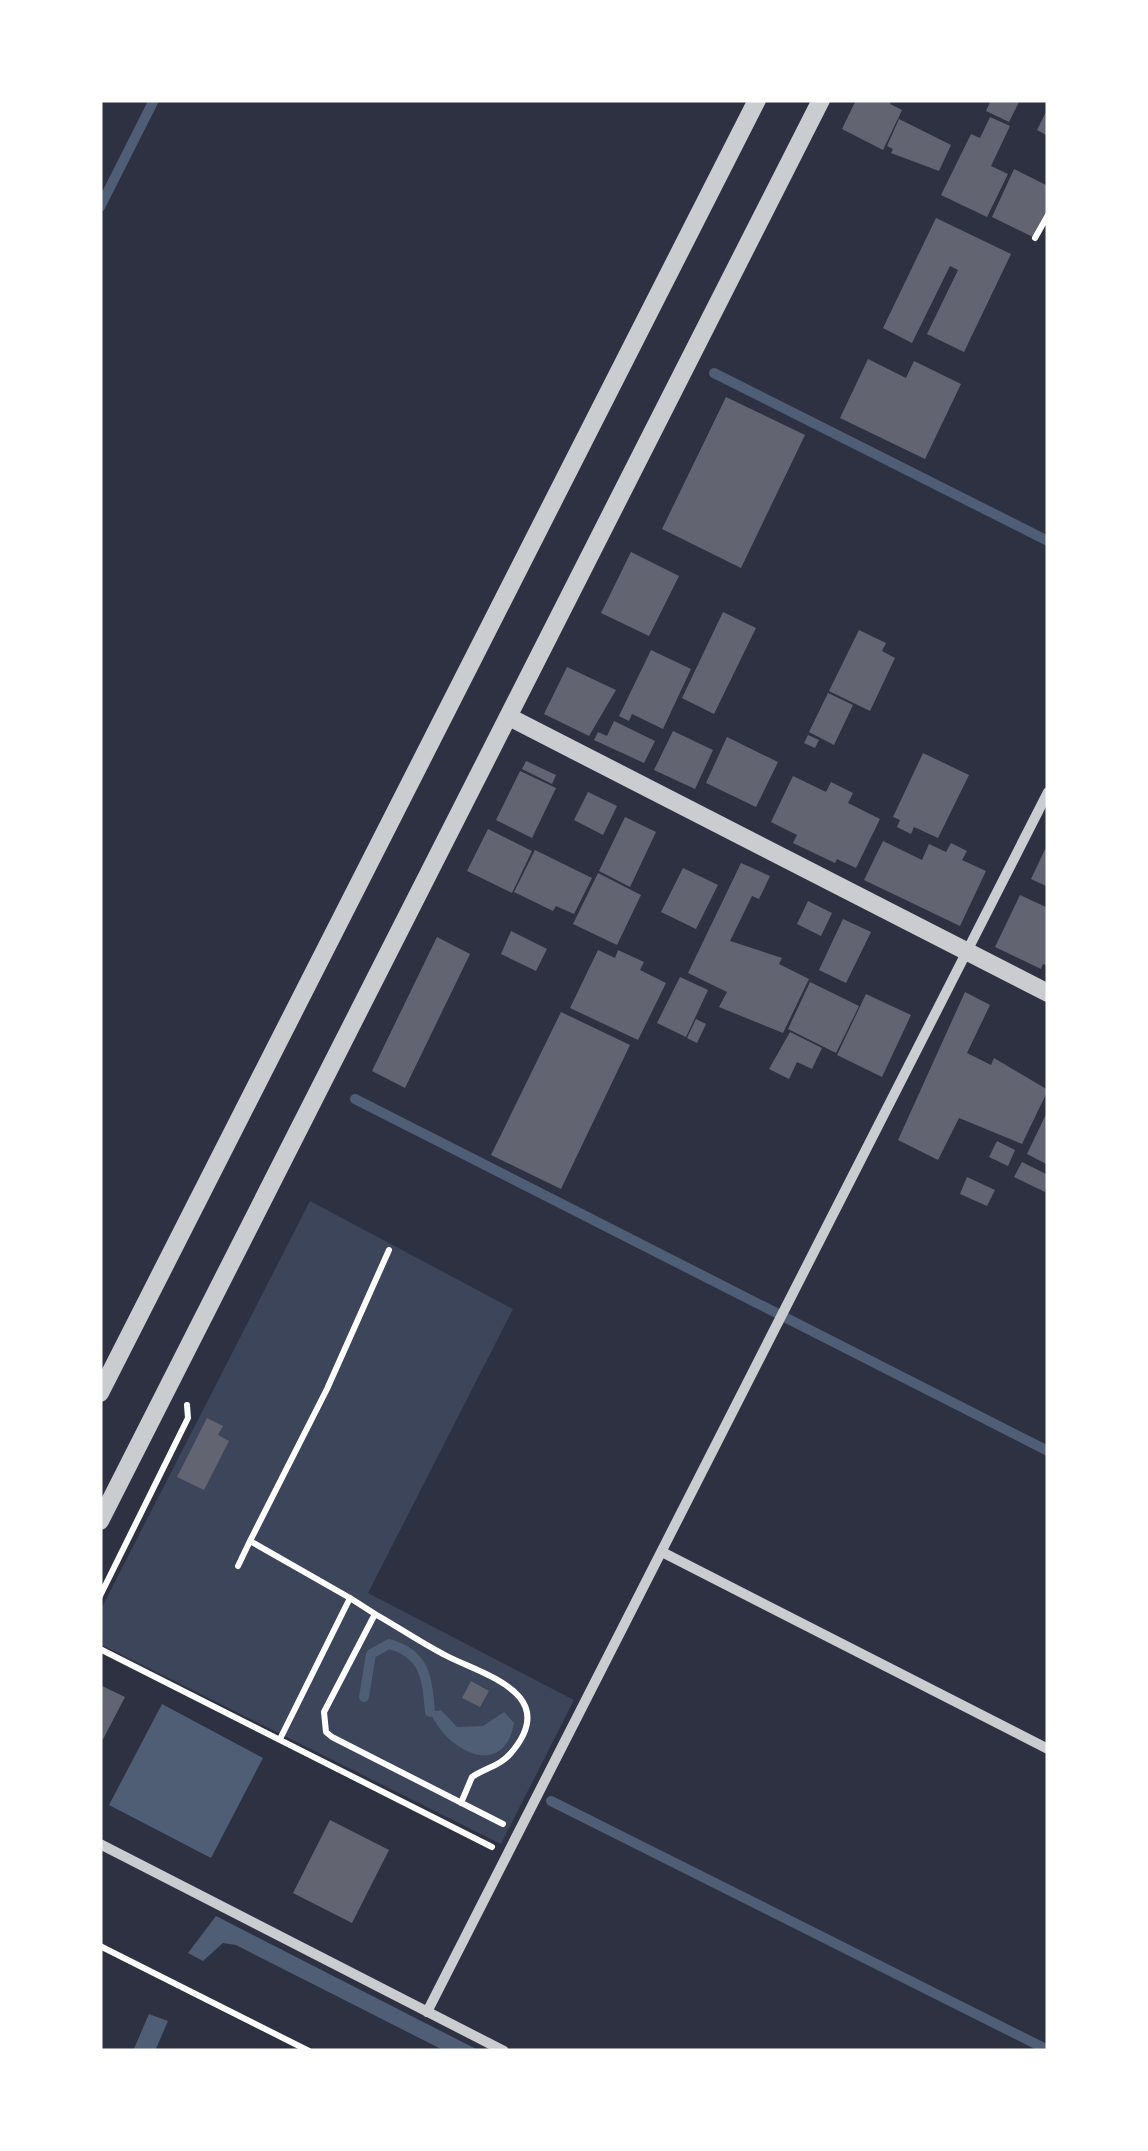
<svg xmlns="http://www.w3.org/2000/svg" width="1148" height="2151" font-family="'Fira Sans',sans-serif">
  <style>
    .green { fill: #3c4559 }
    .water { fill: #4f5d75 }
    .lines { fill: none; stroke-linecap: round; stroke-linejoin: round }
    .stream { stroke: #4f5d75; stroke-width: 10 }
    .building { fill: #626471 }
    .path { stroke: #fff; stroke-width: 6 }
    .minor { stroke: #caccd0; stroke-width: 10 }
    .tertiary { stroke: #caccd0; stroke-width: 18 }
  </style>
  <rect width="100%" height="100%" fill="#2d3142"/>
  <!-- green -->
  <path class="green" d="M310,1201L513,1309L368,1593L574,1700L501,1844L100,1644V1611Z"/>
  <!-- water -->
  <path class="water" d="M162,1704L263,1758L211,1858L109,1805Z
    M441,1710L457,1727L483,1726L504,1712L514,1723C504,1780 447,1752 430,1712Z
    M216,1916L480,2051H445L236,1945L223,1943L203,1961L188,1953Z
    M149,2014L168,2021L155,2051H133Z"/>
  <g class="lines">
    <!-- stream -->
    <path class="stream" d="M100,207L154,100
      M714,373L1048,541
      M355,1099L1048,1451
      M364,1697L371,1654L389,1644C426,1654 427,1679 430,1712
      M551,1801L1048,2050"/>
  </g>
  <!-- building -->
  <path class="building" d="M856,100H892L890,104L902,110L883,150L842,129Z
    M991,100H1020L1009,122L986,111Z
    M1048,108V136L1037,130Z
    M990,117L1010,126L991,166L1008,174L987,217L941,195L971,134L980,138Z
    M899,119L951,145L939,171L891,153L893,149L887,146Z
    M1014,169L1048,186V211L1035,238L992,217Z
    M936,218L1011,254L964,352L927,334L958,270L950,266L912,343L883,328Z
    M868,359L906,378L914,361L961,384L925,459L840,418Z
    M726,397L805,435L741,568L662,529Z
    M631,552L679,576L649,636L601,613Z
    M723,612L756,628L714,714L682,698Z
    M859,630L886,643L882,651L895,658L870,711L829,691Z
    M651,650L691,669L663,729L632,714L629,721L619,716Z
    M567,667L616,690L589,736L544,714Z
    M828,693L853,705L834,745L809,732Z
    M614,721L655,741L644,763L594,740L598,732L607,736Z
    M673,731L713,750L695,789L654,770Z
    M808,735L819,740L815,748L804,743Z
    M727,737L778,762L756,807L706,783Z
    M923,753L969,775L938,838L914,827L911,834L897,827L900,820L893,817Z
    M526,761L556,775L552,784L522,769Z
    M520,771L556,788L532,838L496,820Z
    M793,776L826,792L831,782L853,793L848,803L880,819L856,868L837,859L835,863L793,843L797,835L771,822Z
    M588,792L617,806L603,835L574,820Z
    M625,817L656,832L630,887L599,871Z
    M488,829L532,851L512,893L467,871Z
    M883,841L922,860L929,844L946,852L951,843L967,851L962,860L986,871L960,926L864,880Z
    M1048,843V887L1031,879Z
    M535,850L592,878L574,914L556,906L553,911L514,892Z
    M741,863L770,876L759,899L752,896L730,941L782,958L779,964L809,979L783,1033L719,1007L727,992L688,973Z
    M683,868L718,885L696,929L661,912Z
    M598,873L641,895L617,945L573,924Z
    M1020,895L1048,908V966L1043,964L1041,969L995,947Z
    M808,901L832,913L821,936L797,924Z
    M843,919L871,932L846,983L819,970Z
    M511,931L547,949L536,971L501,954Z
    M437,937L470,954L405,1088L372,1071Z
    M598,950L615,958L618,950L644,962L640,970L666,983L638,1040L570,1008Z
    M680,977L708,990L686,1037L657,1023Z
    M810,982L859,1006L836,1053L788,1029Z
    M965,992L990,1005L967,1053L991,1065L994,1058L1048,1090L1022,1144L959,1118L938,1160L898,1140Z
    M866,994L911,1015L882,1077L837,1055Z
    M561,1012L630,1045L561,1189L491,1155Z
    M696,1019L706,1024L697,1043L687,1038Z
    M790,1032L822,1048L812,1069L797,1062L789,1079L769,1069Z
    M1048,1110V1165L1027,1154Z
    M997,1141L1015,1150L1008,1166L989,1157Z
    M1022,1162L1048,1175L1045,1192L1014,1177Z
    M967,1177L995,1190L987,1206L960,1194Z
    M207,1418L223,1426L218,1435L229,1441L204,1490L177,1477Z
    M471,1681L489,1691L480,1707L462,1698Z
    M100,1685L125,1697L100,1745Z
    M330,1820L389,1850L352,1923L293,1893Z"/>
  <g class="lines">
    <!-- path -->
    <path class="path" d="M1035,238L1048,215
      M238,1566L250,1541
      M100,1596L188,1418L187,1405
      M350,1598L250,1541L327,1389L389,1250
      M100,1649L492,1847
      M280,1739L350,1598L375,1614
      M461,1803L472,1777C485,1768 500,1766 511,1753C563,1692 479,1674 443,1654C420,1642 398,1627 375,1614L324,1712L326,1732L332,1737L503,1824
      M100,1946L309,2051"/>
    <!-- minor -->
    <path class="minor" d="M664,1553L1048,1749
      M100,1844L504,2051
      M427,2012L1048,792"/>
    <!-- tertiary -->
    <path class="tertiary" d="M509,717L1048,993
      M100,1393L757,100
      M100,1521L821,100"/>
  </g>
  <!-- border -->
  <rect width="1148" height="2151" fill="none" stroke="#ffffff" stroke-width="205"/>
</svg>
